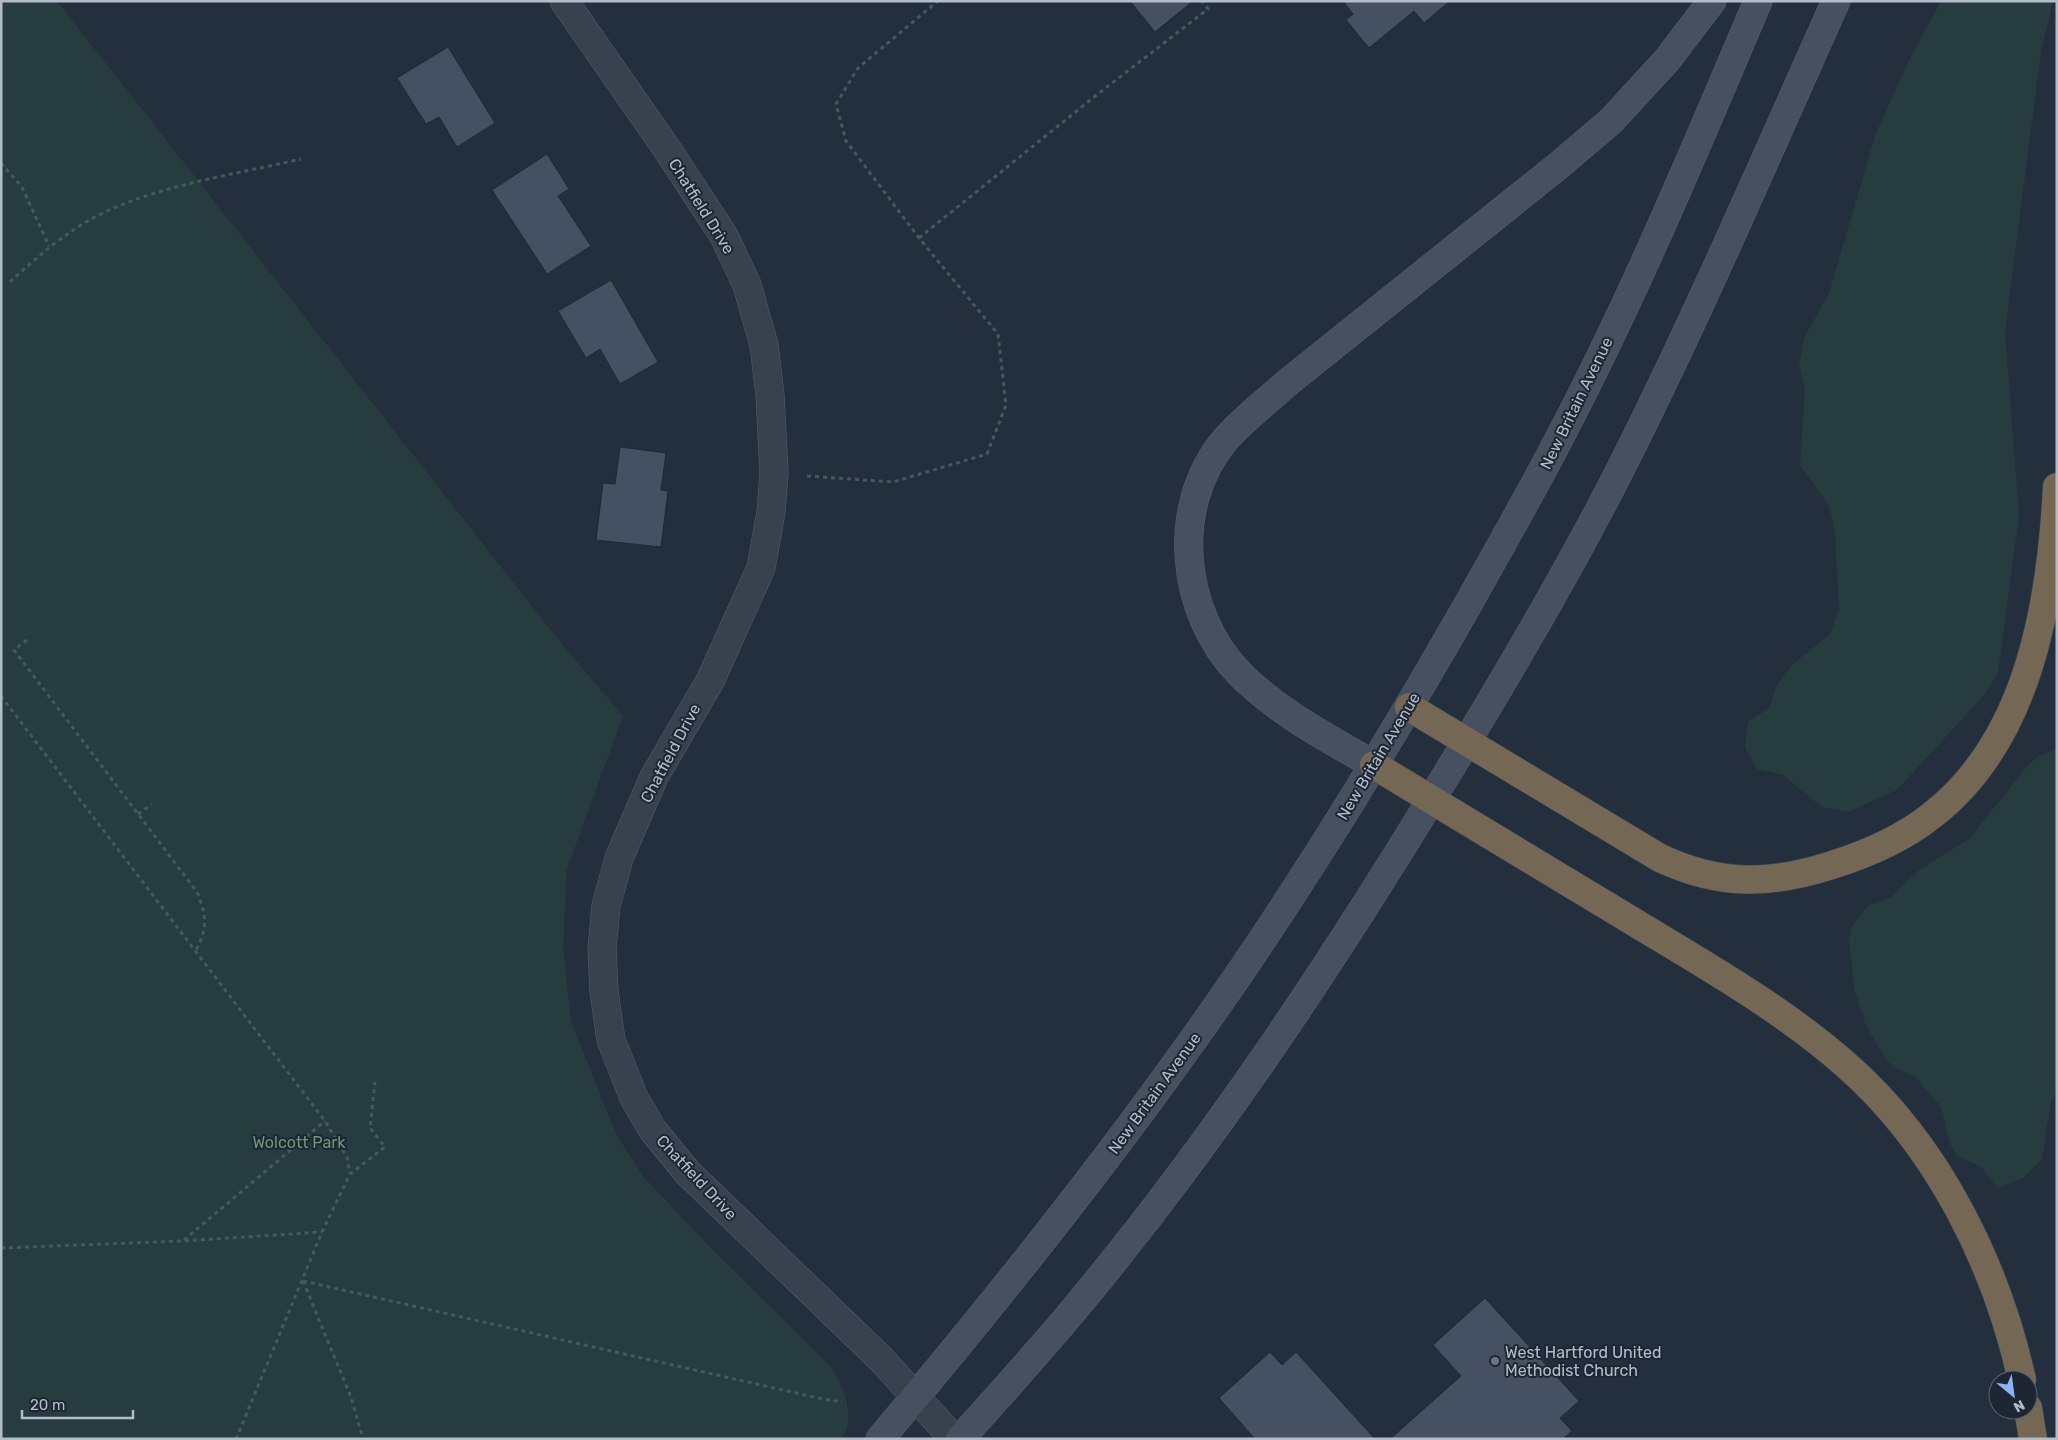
<svg xmlns="http://www.w3.org/2000/svg" width="2058" height="1440" font-family="Rubik,sans-serif">
  <style>
    .green { fill: #263c3f }
    .building { fill: #455162; stroke: #1f2835 }
    .lines { fill: none; stroke-linecap: round; stroke-linejoin: round }
    .minor-casing { stroke: #565f6c; stroke-width: 29 }
    .secondary-casing { stroke: #565f6c; stroke-width: 29 }
    .motorway-casing { stroke: #434c59; stroke-width: 29 }
    .path { stroke: #44595c; stroke-width: 3; stroke-dasharray: 4 4; stroke-linecap: butt }
    .minor { stroke: #38414e; stroke-width: 28 }
    .secondary { stroke: #465061; stroke-width: 28 }
    .motorway { stroke: #746855; stroke-width: 28 }
    .worship-dot { fill: #6b7280; stroke: #1d2633; stroke-width: 2 }
    .labels { text-anchor: middle; stroke-width: 4; stroke-linejoin: round; paint-order: stroke }
    .street-label { font-size: 16px; fill: #b4bcc9; stroke: #1d2633 }
    .park-label { font-size: 16px; fill: #6b9a76; stroke: #1d2633 }
    .poi-label { font-size: 16px; fill: #b4bcc9; stroke: #1d2633; text-anchor: start }
  </style>
  <rect width="100%" height="100%" fill="#242f3e"/>
  <!-- green -->
  <path class="green" d="M1,1H57L560,642L623,716L567,869L563,946L571,1021L616,1134L642,1175L707,1244L834,1370C844,1390 857,1418 841,1439H1Z
    M1941,1H2053L2041,51L2005,332L2019,515L1998,673L1985,694L1897,790L1848,812L1822,807L1783,775L1757,769L1745,748L1748,722L1769,708L1777,685L1792,665L1830,634L1839,609L1835,532L1829,506L1800,465L1805,388L1799,364L1804,338L1829,293L1876,133L1908,62Z
    M2057,749V1088L2050,1107L2042,1159L2023,1178L1998,1188L1981,1167L1957,1156L1950,1144L1941,1107L1915,1077L1895,1068L1886,1059L1866,1026L1854,989L1849,938L1852,926L1868,906L1891,897L1918,871L1970,838L2029,764L2040,755Z"/>
  <!-- building -->
  <path class="building" d="M1130,1H1193L1155,32Z
    M1343,1H1450L1424,23L1414,11L1369,48L1346,20L1353,14Z
    M448,47L495,123L457,147L439,117L426,124L397,78Z
    M547,154L569,189L558,196L591,246L547,274L492,190Z
    M611,280L658,362L620,384L600,349L586,358L558,311Z
    M620,447L666,453L661,490L668,491L661,547L596,540L603,483L615,484Z
    M1485,1298L1579,1401L1560,1418L1572,1431L1563,1439H1390L1461,1376L1433,1345Z
    M1270,1352L1282,1365L1296,1352L1375,1439H1255L1219,1398Z"/>
  <g class="lines">
    <defs>
      <path id="minor" d="M564,1L667,149L724,236L747,285L764,345L770,395L774,473L771,512L761,568L710,681L654,777L619,858L606,906L602,949L604,991L611,1040L634,1098L652,1129L687,1172L882,1360L954,1439"/>
      <path id="secondary" d="M1374,765C1328,738 1277,712 1239,673C1181,613 1169,507 1225,440C1243,419 1266,402 1287,383L1558,166L1611,121L1667,60L1712,1
        M880,1439C982,1318 1082,1194 1175,1065C1282,918 1377,764 1467,606C1499,549 1531,493 1561,435C1635,294 1696,147 1758,1
        M960,1439C998,1397 1036,1355 1072,1312C1211,1146 1330,966 1442,782C1504,681 1565,578 1619,472C1697,318 1765,159 1836,1"/>
      <path id="motorway" d="M1409,707L1660,858C1720,886 1770,885 1832,865C1867,854 1902,839 1931,816C2029,741 2051,604 2057,487
        M1374,765C1459,816 1544,868 1629,919C1703,964 1780,1007 1845,1064C1937,1144 1996,1263 2022,1380
        M2028,1408L2033,1439"/>
    </defs>
    <!-- minor casing -->
    <use href="#minor" class="minor-casing"/>
    <!-- secondary casing -->
    <use href="#secondary" class="secondary-casing"/>
    <!-- motorway casing -->
    <use href="#motorway" class="motorway-casing"/>
    <!-- path -->
    <path class="path" d="M1,163L22,187L49,246
      M919,238L1094,97L1208,9L1202,1
      M10,282C39,255 69,229 105,212C165,184 237,174 301,159
      M807,476L893,482L987,454L1006,405L998,334L919,238L846,141L836,104L858,68L938,1
      M27,640L14,650L197,892C207,917 208,928 195,952
      M1,696L325,1121L347,1157L350,1174
      M138,814L152,804
      M184,1240L325,1121
      M1,1248L182,1241L322,1232
      M303,1281L818,1398L842,1402
      M303,1281L351,1397L363,1439
      M236,1439L322,1232L350,1174L385,1147L370,1128L375,1082"/>
    <!-- minor -->
    <use href="#minor" class="minor"/>
    <!-- secondary -->
    <use href="#secondary" class="secondary"/>
    <!-- motorway -->
    <use href="#motorway" class="motorway"/>
  </g>
  <!-- markers -->
  <circle class="worship-dot" cx="1495" cy="1361" r="5"/>
  <g class="labels">
    <!-- street labels -->
    <g class="street-label">
      <text transform="translate(702 206) rotate(58)" y="6">Chatfield Drive</text>
      <text transform="translate(1576 403) rotate(-64)" y="6">New Britain Avenue</text>
      <text transform="translate(670 753) rotate(-62)" y="6">Chatfield Drive</text>
      <text transform="translate(1378 756) rotate(-59)" y="6">New Britain Avenue</text>
      <text transform="translate(1154 1093) rotate(-54)" y="6">New Britain Avenue</text>
      <text transform="translate(697 1177) rotate(47)" y="6">Chatfield Drive</text>
    </g>
    <!-- park labels -->
    <g class="park-label">
      <text x="299" y="1148">Wolcott Park</text>
    </g>
    <!-- poi labels -->
    <g class="poi-label">
      <text x="1505" y="1358">West Hartford United<tspan x="1505" dy="18">Methodist Church</tspan></text>
    </g>
  </g>
  <!-- border -->
  <rect width="2058" height="1440" fill="none" stroke="#b4bcc9" stroke-width="5"/>
  <!-- north arrow -->
  <g transform="translate(2013 1395) rotate(151)"><circle r="24" fill="#1d2633" stroke="#59626f"/>
  <path d="M0-4L9 19L0 12L-9 19Z" fill="#8ab4f8"/>
  <text y="-8" font-size="14" font-weight="bold" text-anchor="middle" fill="#b4bcc9">N</text>
  </g>
  <!-- scale -->
  <path d="M22 1410v8h111v-8" fill="none" stroke="#b4bcc9" stroke-width="2.5"/>
  <text x="30" y="1410" font-size="15" fill="#b4bcc9" stroke="#1d2633" stroke-width="4" paint-order="stroke">20 m</text>
</svg>
